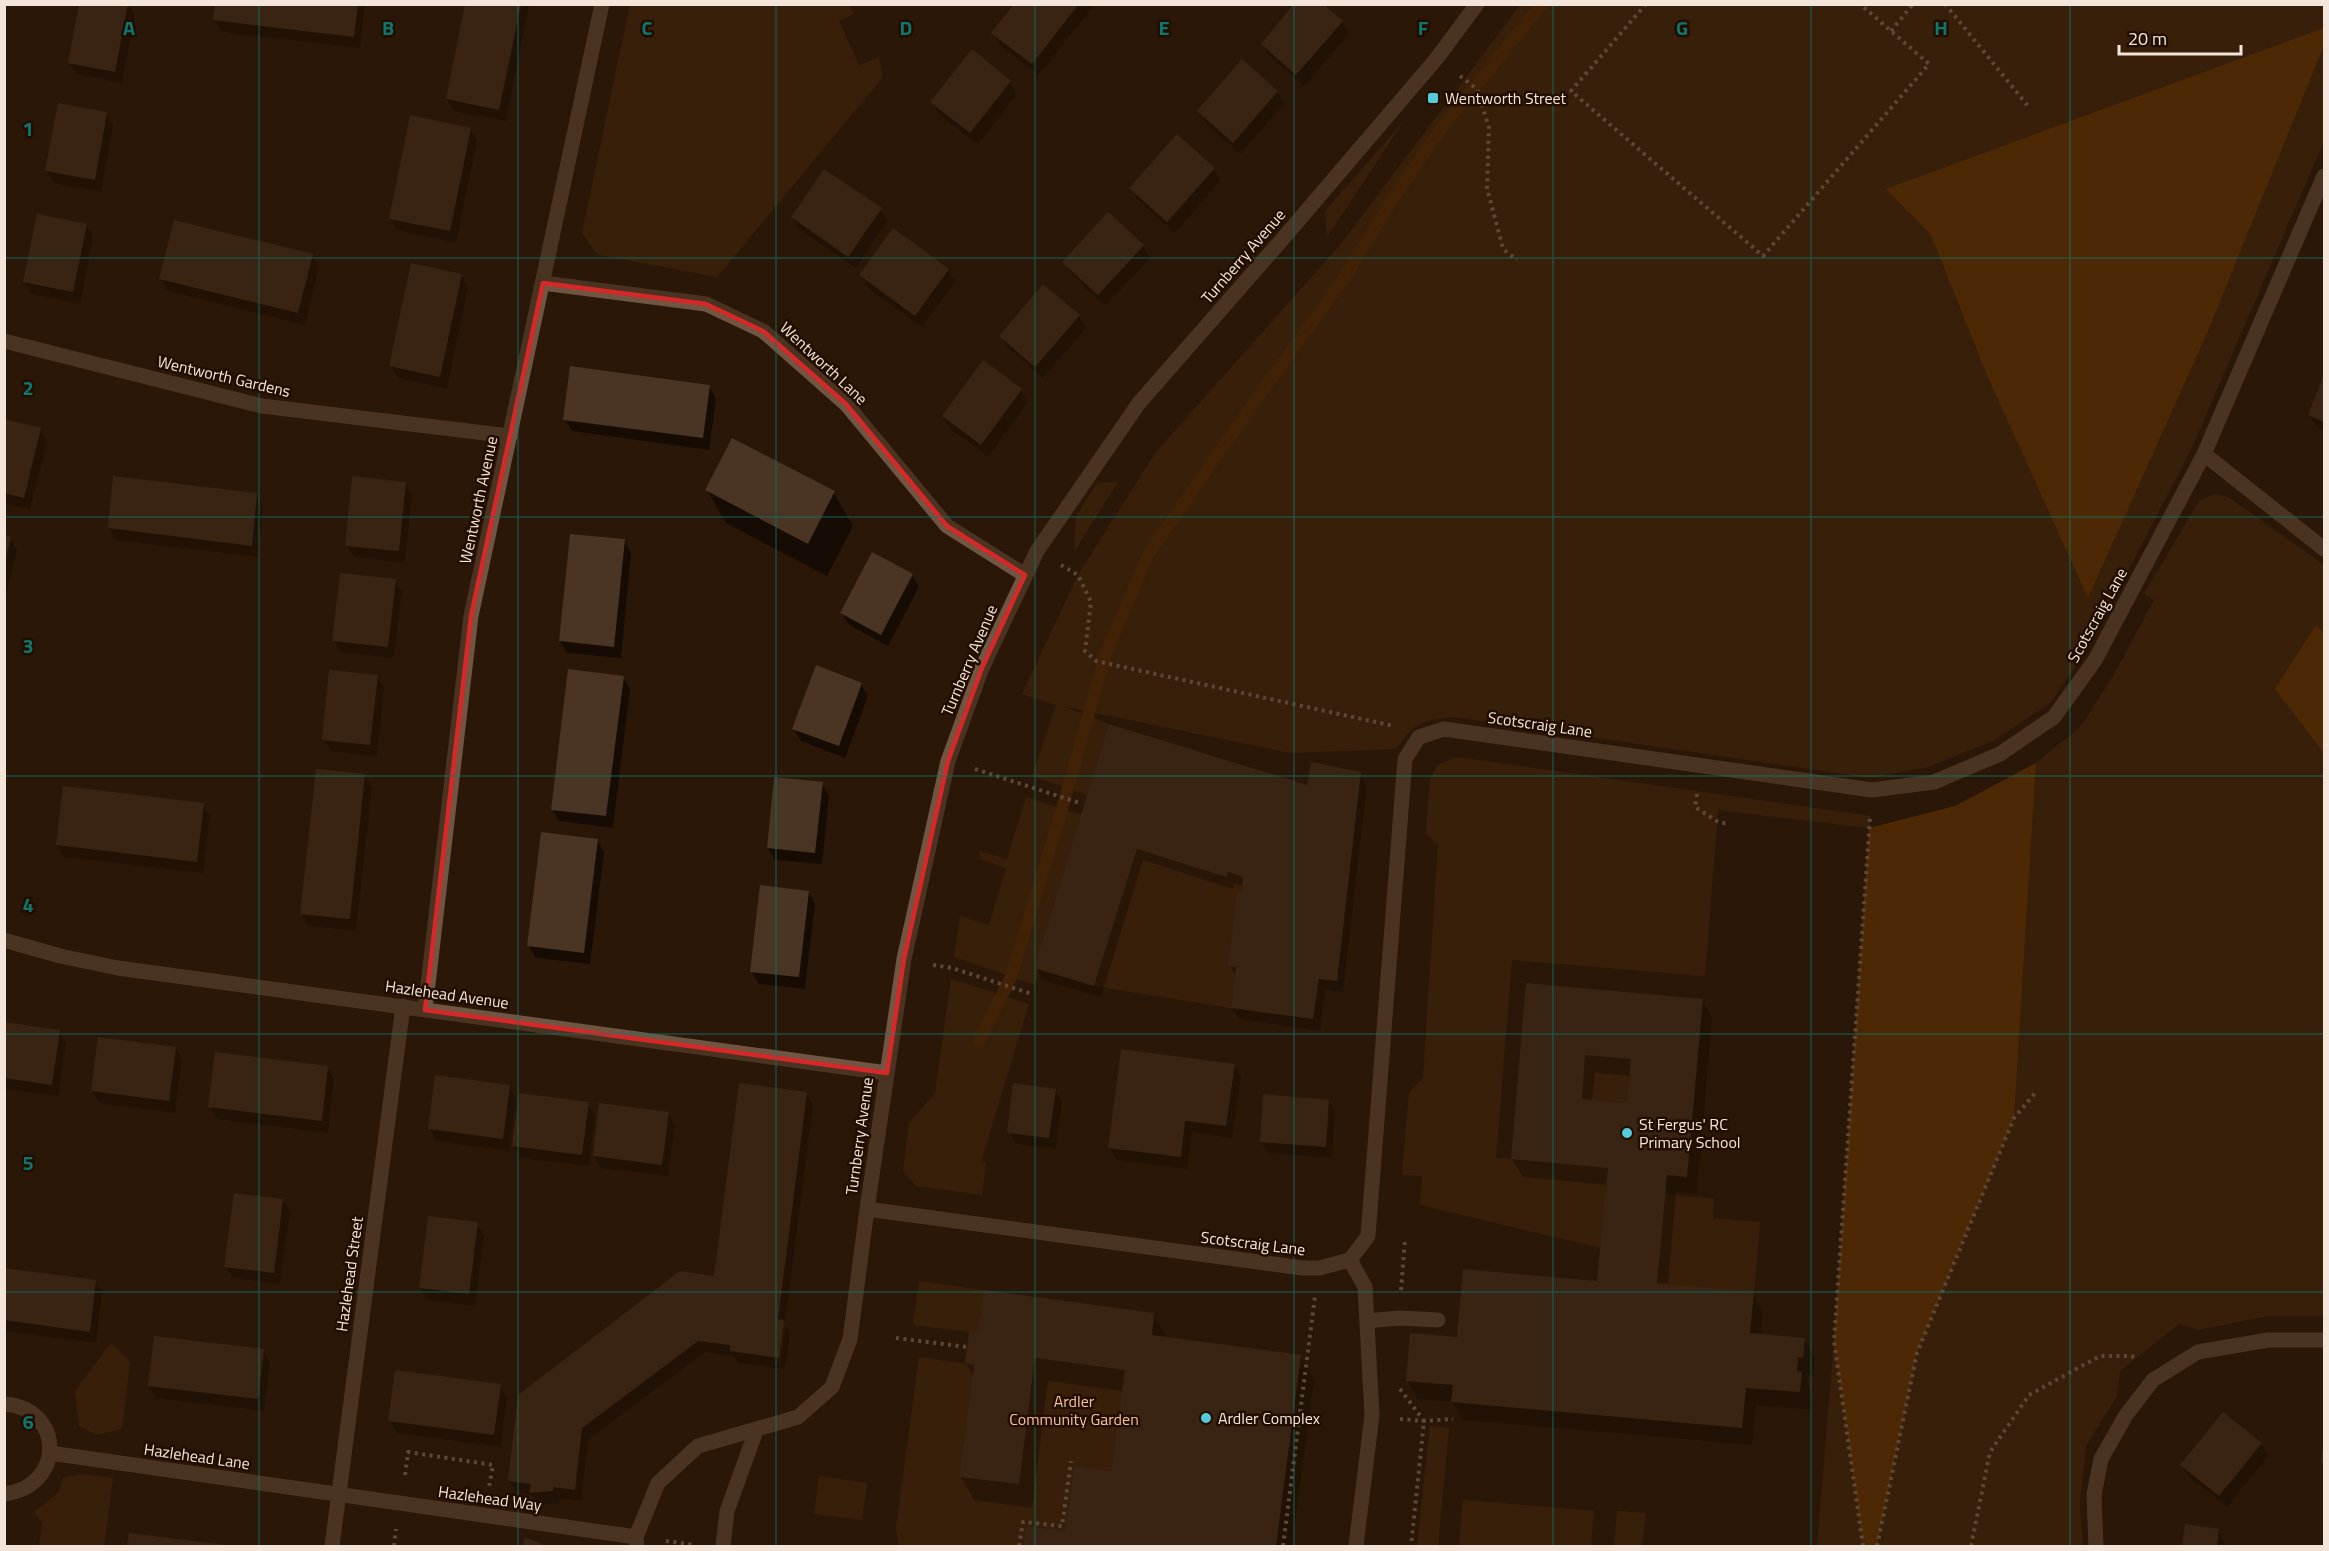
<svg xmlns="http://www.w3.org/2000/svg" width="2329" height="1551" font-family="'Titillium Web',sans-serif">
  <style>
    .green { fill: #48290f }
    .forest { fill: #763c00 }
    .shadow { fill: #0007; fill-rule: evenodd }
    .lines { fill: none; stroke-linecap: round; stroke-linejoin: round }
    .stream { stroke: #5c3005; stroke-width: 12 }
    .building { fill: #4a3423; fill-rule: evenodd }
    .path { stroke: #968477; stroke-width: 4; stroke-dasharray: 3 4.5; stroke-linecap: butt }
    .minor { stroke: #705542; stroke-width: 15 }
    .marked { fill: none; stroke: #d62828; stroke-width: 4.5; stroke-linejoin: round }
    .grid { fill: none; stroke: #0f766e; stroke-width: 1.5; stroke-opacity: 0.55 }
    .poi-dot { fill: #53cbdb; stroke: #210e01; stroke-width: 2 }
    .labels { text-anchor: middle; stroke-width: 5; stroke-linejoin: round; paint-order: stroke }
    .poi-label { font-size: 16px; fill: #f4e5db; stroke: #210e01; text-anchor: start }
    .street-label { font-size: 16px; fill: #f4e5db; stroke: #210e01 }
    .park-label { font-size: 16px; fill: #f6c19b; stroke: #210e01 }
    .grid-label { font-size: 20px; text-anchor: middle; font-weight: bold; fill: #0f766e; stroke: #210e01; stroke-width: 5; stroke-linejoin: round; paint-order: stroke }
  </style>
  <rect width="100%" height="100%" fill="#2b1707"/>
  <!-- green -->
  <path class="green" d="M630,4L850,5L854,14L839,21L859,65L879,57L883,77L717,277L598,255L582,233Z
    M1520,5H2324V141L2191,450L2085,653L2050,703L1993,741L1928,767L1870,778L1454,717C1423,720 1413,723 1396,749L1290,753L1062,706L1109,724L1087,795L1032,776L1056,705L1022,694L1078,575L1155,453L1341,244Z
    M1404,121L1327,237L1325,211Z
    M1118,482L1074,552L1076,516L1097,483Z
    M2214,494L2228,497L2324,565V1316H2268L2198,1330L2179,1324L2120,1371L2117,1396L2086,1446L2080,1503L2083,1546H1877L1917,1353L2014,1118L2036,763L2081,726L2115,673L2154,600L2144,594L2199,501Z
    M1457,757L1871,816L1869,828L1718,810L1705,976L1512,960L1496,1158L1608,1168L1601,1248L1420,1205L1422,1176L1402,1175L1409,1092L1423,1078L1438,845L1426,833L1430,780L1437,765Z
    M1026,797L1081,815L1034,967L1039,969L1035,985L954,957L960,916L989,925L1006,868L982,860L979,851L1007,859Z
    M1137,849L1226,877L1228,872L1243,877L1242,892H1237L1228,966L1236,967L1231,1008L1094,986Z
    M951,979L1029,1004L981,1162L986,1163L982,1195L916,1186L903,1171L909,1123L935,1093Z
    M1585,1055L1631,1059L1627,1103L1582,1099Z
    M1664,1194L1714,1199L1713,1218L1760,1222L1754,1292L1657,1283Z
    M919,1281L984,1290L978,1333L913,1325Z
    M1834,1341L1863,1546H1817Z
    M111,1343L130,1362L122,1429L97,1435L79,1426L75,1391Z
    M919,1357L974,1365L959,1477L1019,1484L1035,1358L1125,1370L1111,1471L1074,1466L1065,1531L1026,1526L1023,1546H899L896,1529Z
    M1430,1426L1449,1428L1438,1546H1417Z
    M80,1474L113,1478L104,1546H39L42,1523L34,1512L58,1493L63,1478Z
    M819,1476L867,1483L862,1520L814,1514Z
    M1463,1500L1594,1511L1591,1546H1459Z
    M1617,1511L1646,1513L1642,1546H1614Z"/>
  <!-- forest -->
  <path class="forest" d="M2324,28V45L2208,331L2088,598L1987,375L1931,235L1886,189Z
    M2316,625L2324,633V753L2275,689Z
    M2036,763L2014,1118L1917,1353L1877,1546H1863L1834,1341L1869,828L1955,806Z"/>
  <!-- shadow -->
  <path class="shadow" d="M80,4H128L135,16L122,83L76,74L69,62Z
    M217,4H365L360,48L222,32L215,20Z
    M466,4H529L506,121L454,111L447,99Z
    M1016,4H1095L1039,75L1000,45L993,33Z
    M1342,22L1349,34L1304,86L1269,56L1262,44Z
    M1010,82L1017,94L978,145L939,114L932,102Z
    M1277,92L1284,104L1240,154L1206,123L1199,111Z
    M106,114L113,126L101,192L54,183L47,171Z
    M470,129L477,141L456,243L397,230L390,218Z
    M1214,169L1220,181L1175,233L1138,200L1131,188Z
    M880,209L887,221L856,268L799,229L792,217Z
    M86,225L93,237L80,304L31,294L24,282Z
    M1143,246L1150,258L1105,306L1071,274L1064,262Z
    M312,255L319,267L305,325L168,291L161,279Z
    M948,270L955,282L922,327L868,288L861,276Z
    M461,275L468,287L447,388L398,378L391,366Z
    M1079,316L1086,328L1043,378L1008,348L1001,336Z
    M2324,377V430L2316,427L2309,415Z
    M709,386L716,399L709,450L572,431L565,419Z
    M1021,390L1028,402L988,456L950,429L943,417Z
    M4,421L40,430L47,442L30,509L4,503Z
    M405,484L412,496L405,563L354,557L347,545Z
    M707,490L834,493L853,526L827,576L726,523Z
    M256,494L263,506L258,557L116,540L109,528Z
    M4,537L10,538L17,550L4,604Z
    M625,541L631,553L621,658L567,653L560,641Z
    M912,575L919,587L888,646L849,625L842,613Z
    M395,580L402,592L394,658L341,652L334,640Z
    M377,676L384,688L377,756L331,751L324,739Z
    M623,677L630,689L613,828L559,821L552,809Z
    M861,684L868,696L845,758L801,741L794,729Z
    M1110,726L1309,787L1360,773L1367,786L1343,992L1325,990L1320,1031L1239,1019L1232,1007L1236,977L1230,966L1244,886L1234,883L1233,889L1143,860L1101,997L1043,980L1036,968Z
    M365,776L372,788L356,931L309,926L302,914Z
    M822,784L829,796L822,864L775,860L768,848Z
    M203,804L210,816L203,873L64,857L57,845Z
    M597,840L604,852L590,964L536,958L529,946Z
    M808,892L815,904L805,989L759,984L752,972Z
    M1528,985L1702,1000L1712,1018L1697,1194L1676,1192L1668,1286L1753,1294L1763,1312L1761,1335L1804,1339L1815,1357L1813,1375H1808L1807,1383L1812,1391L1810,1410L1756,1405L1752,1445L1463,1420L1453,1402L1418,1399L1407,1380L1458,1339L1599,1283L1608,1185L1523,1177L1512,1159ZM1595,1073L1631,1076L1628,1105L1592,1102Z
    M4,1024L59,1031L66,1043L58,1096L4,1089Z
    M176,1048L182,1060L175,1113L99,1103L92,1091Z
    M1234,1065L1241,1077L1232,1138L1192,1132L1187,1169L1117,1160L1110,1148Z
    M327,1067L334,1079L328,1133L217,1119L210,1107Z
    M509,1087L516,1099L509,1151L436,1141L430,1129Z
    M1055,1090L1062,1102L1056,1149L1016,1144L1009,1132Z
    M806,1093L813,1105L785,1325L790,1334L785,1369L738,1363L734,1356L705,1352L588,1440L581,1501L560,1498L559,1503L538,1505L532,1495L516,1492L509,1480L716,1277ZM783,1320H785V1328L780,1365H777Z
    M1328,1101L1335,1113L1332,1158L1268,1153L1261,1141Z
    M588,1104L595,1116L589,1166L521,1158L514,1146Z
    M668,1113L675,1125L668,1176L601,1168L594,1156Z
    M283,1200L290,1212L280,1284L233,1278L226,1266Z
    M477,1224L484,1236L475,1306L427,1300L420,1287Z
    M4,1269L95,1281L102,1293L96,1343L4,1331Z
    M1153,1314L1167,1338L1300,1356L1314,1380L1292,1546H1025L1027,1528L1066,1533L1112,1473L1124,1391L1048,1381L1032,1508L974,1500L960,1476L974,1377L966,1363L979,1334Z
    M263,1351L270,1363L264,1411L156,1398L149,1386Z
    M500,1386L507,1398L501,1447L397,1433L390,1421Z
    M2261,1444L2268,1456L2227,1507L2189,1477L2182,1465Z
    M2187,1526L2218,1530L2225,1543V1546H2183Z
    M130,1534L224,1546H129Z"/>
  <g class="lines">
    <!-- stream -->
    <path class="stream" d="M979,1041L1011,977L1062,809L1106,653L1149,553L1253,404L1345,277L1391,202L1440,130L1542,4"/>
  </g>
  <!-- building -->
  <path class="building" d="M79,4H128L115,72L68,63Z
    M215,4H358L354,37L213,20Z
    M465,4H521L499,110L446,99Z
    M1014,4H1079L1032,64L991,33Z
    M1294,4H1323L1343,21L1296,75L1261,44Z
    M972,49L1011,81L970,133L930,102Z
    M1242,59L1278,91L1233,143L1197,111Z
    M58,103L107,112L95,180L45,171Z
    M410,115L471,128L450,231L389,219Z
    M1177,134L1215,168L1167,222L1129,188Z
    M824,169L882,208L848,257L791,217Z
    M1108,212L1144,245L1098,295L1062,262Z
    M37,214L87,224L73,292L23,282Z
    M174,220L313,254L298,313L159,279Z
    M893,228L949,269L915,316L859,275Z
    M411,263L462,274L440,377L389,366Z
    M1043,284L1080,315L1035,367L999,336Z
    M983,360L1022,389L981,445L942,416Z
    M570,366L710,385L703,438L563,420Z
    M2324,374V422L2308,415Z
    M4,419L41,428L24,498L4,493Z
    M732,438L835,491L808,544L705,490Z
    M113,476L257,493L252,546L108,528Z
    M352,476L406,482L399,551L345,546Z
    M570,534L625,539L614,647L559,641Z
    M4,535L11,537L5,562H4Z
    M872,552L913,574L881,635L840,613Z
    M340,573L396,579L388,647L332,641Z
    M816,665L862,683L839,746L792,729Z
    M568,669L624,676L606,816L551,810Z
    M329,670L378,675L370,745L322,740Z
    M1109,724L1307,785L1311,762L1361,772L1337,981L1319,979L1313,1019L1231,1008L1236,967L1228,966L1237,892H1242L1243,877L1228,872L1226,877L1137,849L1094,986L1034,968Z
    M316,769L365,774L350,919L300,914Z
    M774,777L823,782L815,853L767,848Z
    M63,786L204,803L197,862L56,845Z
    M541,832L598,839L584,953L527,946Z
    M760,885L809,891L799,977L750,972Z
    M1526,983L1703,999L1687,1177L1667,1175L1657,1283L1754,1292L1750,1333L1805,1338L1803,1358L1798,1357L1797,1371L1802,1372L1800,1392L1746,1388L1742,1428L1451,1402L1453,1385L1406,1381L1410,1333L1457,1337L1463,1269L1597,1281L1608,1168L1511,1159ZM1585,1055L1631,1059L1627,1103L1582,1099Z
    M4,1022L60,1030L52,1085L4,1078Z
    M98,1037L176,1047L169,1101L91,1091Z
    M1121,1049L1235,1064L1226,1126L1185,1121L1181,1157L1108,1148Z
    M215,1052L328,1066L322,1121L208,1107Z
    M435,1075L510,1085L503,1139L428,1129Z
    M739,1083L807,1092L778,1319L784,1320L779,1358L730,1351V1345L698,1341L582,1428L575,1490L553,1487V1491L529,1493L531,1484L508,1481L518,1395L680,1271L714,1276Z
    M1013,1083L1056,1089L1049,1138L1007,1133Z
    M519,1093L589,1102L582,1155L512,1146Z
    M1263,1094L1329,1100L1326,1147L1260,1142Z
    M599,1103L669,1112L662,1165L593,1156Z
    M234,1193L283,1199L274,1273L224,1267Z
    M428,1216L478,1222L469,1294L419,1288Z
    M4,1268L96,1280L90,1332L4,1320Z
    M984,1290L1154,1313L1152,1335L1301,1355L1276,1546H1023L1026,1526L1065,1531L1074,1466L1111,1471L1125,1370L1035,1358L1019,1484L959,1477L974,1365L965,1363L969,1332L978,1333Z
    M154,1336L264,1349L258,1399L148,1386Z
    M395,1370L501,1384L494,1435L388,1421Z
    M2223,1412L2262,1443L2219,1496L2180,1465Z
    M2323,1448H2324V1464L2321,1463Z
    M2185,1524L2219,1529L2217,1546H2182Z
    M129,1533L225,1545V1546H127Z
    M524,1537L547,1546H523Z"/>
  <g class="lines">
    <!-- path -->
    <path class="path" d="M1646,4L1571,91L1763,256L1929,64L1860,4
      M1945,4L2028,106
      M1891,31L1913,4
      M1460,76L1477,89L1489,128L1487,188L1503,249L1517,260
      M1061,565L1078,575L1091,602L1085,651L1096,661L1394,726
      M975,769L1080,803
      M1697,794L1695,807L1718,822L1729,824
      M933,965L952,968L1032,994
      M1401,1290L1405,1240
      M896,1338L967,1347
      M1400,1389L1424,1421L1411,1546
      M1400,1419L1424,1421L1453,1419
      M405,1475L408,1452L493,1465L489,1487
      M666,1541L694,1545
      M394,1546L396,1529
      M1019,1546L1023,1522L1062,1526L1071,1461
      M1283,1546L1315,1296
      M1863,1546L1834,1341L1870,818
      M1877,1546L1917,1353L2014,1118L2036,1092
      M1971,1546L1990,1452L2029,1395L2100,1356H2132L2134,1358"/>
    <!-- minor -->
    <path class="minor" d="M543,283L706,304L763,331L846,404L947,526L1025,575
      M4,341L262,406L510,436
      M2204,454L2324,549
      M4,940L60,956L118,968L887,1073
      M425,1010L471,616L602,4
      M867,1209L1302,1268H1319L1350,1260L1368,1236L1405,759L1419,737L1444,729L1872,790L1934,782L2000,754L2054,717L2095,660L2204,454L2324,176
      M1350,1260L1365,1287L1372,1415L1356,1546
      M1367,1321L1399,1318L1438,1320
      M4,1404C65,1408 65,1487 4,1494
      M50,1453L636,1537
      M332,1546L403,1006
      M637,1546L636,1537L658,1483L698,1446L798,1417L832,1387L850,1339L867,1209L904,959L948,761L982,668L1037,551L1139,403L1286,235L1437,58L1477,4
      M723,1546L727,1511L756,1431
      M2096,1546L2094,1495L2101,1459L2126,1415L2153,1380L2198,1352L2268,1340H2324"/>
  </g>
  <!-- marked area -->
  <path d="M0 0H2329V1551H0ZM543,283L706,304L763,331L846,404L947,526L1025,575L982,668L948,761L904,959L887,1073L425,1010L471,616Z" fill="#2b1707" fill-opacity=".55" fill-rule="evenodd"/>
  <path class="marked" d="M543,283L706,304L763,331L846,404L947,526L1025,575L982,668L948,761L904,959L887,1073L425,1010L471,616Z"/>
  <!-- grid -->
  <path class="grid" d="M259,4V1546M518,4V1546M776,4V1546M1035,4V1546M1294,4V1546M1553,4V1546M1811,4V1546M2070,4V1546M4,258H2324M4,517H2324M4,776H2324M4,1034H2324M4,1292H2324"/>
  <!-- markers -->
  <g class="poi-dot">
    <rect x="1427" y="92" width="12" height="12" rx="3"/>
    <circle cx="1627" cy="1133" r="6"/>
    <circle cx="1206" cy="1418" r="6"/>
  </g>
  <g class="labels">
    <!-- poi labels -->
    <g class="poi-label">
      <text x="1445" y="104">Wentworth Street</text>
      <text x="1639" y="1130">St Fergus' RC<tspan x="1639" dy="18">Primary School</tspan></text>
      <text x="1218" y="1424">Ardler Complex</text>
    </g>
    <!-- street labels -->
    <g class="street-label">
      <text transform="translate(1243 256) rotate(-49)" y="6">Turnberry Avenue</text>
      <text transform="translate(824 363) rotate(43)" y="6">Wentworth Lane</text>
      <text transform="translate(224 376) rotate(13)" y="6">Wentworth Gardens</text>
      <text transform="translate(478 500) rotate(-78)" y="6">Wentworth Avenue</text>
      <text transform="translate(2097 615) rotate(-61)" y="6">Scotscraig Lane</text>
      <text transform="translate(969 660) rotate(-67)" y="6">Turnberry Avenue</text>
      <text transform="translate(1540 724) rotate(8)" y="6">Scotscraig Lane</text>
      <text transform="translate(447 994) rotate(8)" y="6">Hazlehead Avenue</text>
      <text transform="translate(859 1136) rotate(-82)" y="6">Turnberry Avenue</text>
      <text transform="translate(1253 1243) rotate(7)" y="6">Scotscraig Lane</text>
      <text transform="translate(349 1274) rotate(-82)" y="6">Hazlehead Street</text>
      <text transform="translate(197 1456) rotate(8)" y="6">Hazlehead Lane</text>
      <text transform="translate(490 1498) rotate(8)" y="6">Hazlehead Way</text>
    </g>
    <!-- park labels -->
    <g class="park-label">
      <text x="1074" y="1407">Ardler<tspan x="1074" dy="18">Community Garden</tspan></text>
    </g>
  </g>
  <g class="grid-label">
    <text x="129" y="35">A</text>
    <text x="388" y="35">B</text>
    <text x="647" y="35">C</text>
    <text x="906" y="35">D</text>
    <text x="1164" y="35">E</text>
    <text x="1423" y="35">F</text>
    <text x="1682" y="35">G</text>
    <text x="1941" y="35">H</text>
    <text x="28" y="136">1</text>
    <text x="28" y="395">2</text>
    <text x="28" y="653">3</text>
    <text x="28" y="912">4</text>
    <text x="28" y="1170">5</text>
    <text x="28" y="1429">6</text>
  </g>
  <!-- border -->
  <rect width="2329" height="1551" fill="none" stroke="#f4e5db" stroke-width="12"/>
  <!-- scale -->
  <path d="M2119 45v9h122v-9" fill="none" stroke="#f4e5db" stroke-width="3"/>
  <text x="2128" y="45" font-size="18" fill="#f4e5db" stroke="#210e01" stroke-width="4.5" paint-order="stroke">20 m</text>
</svg>
